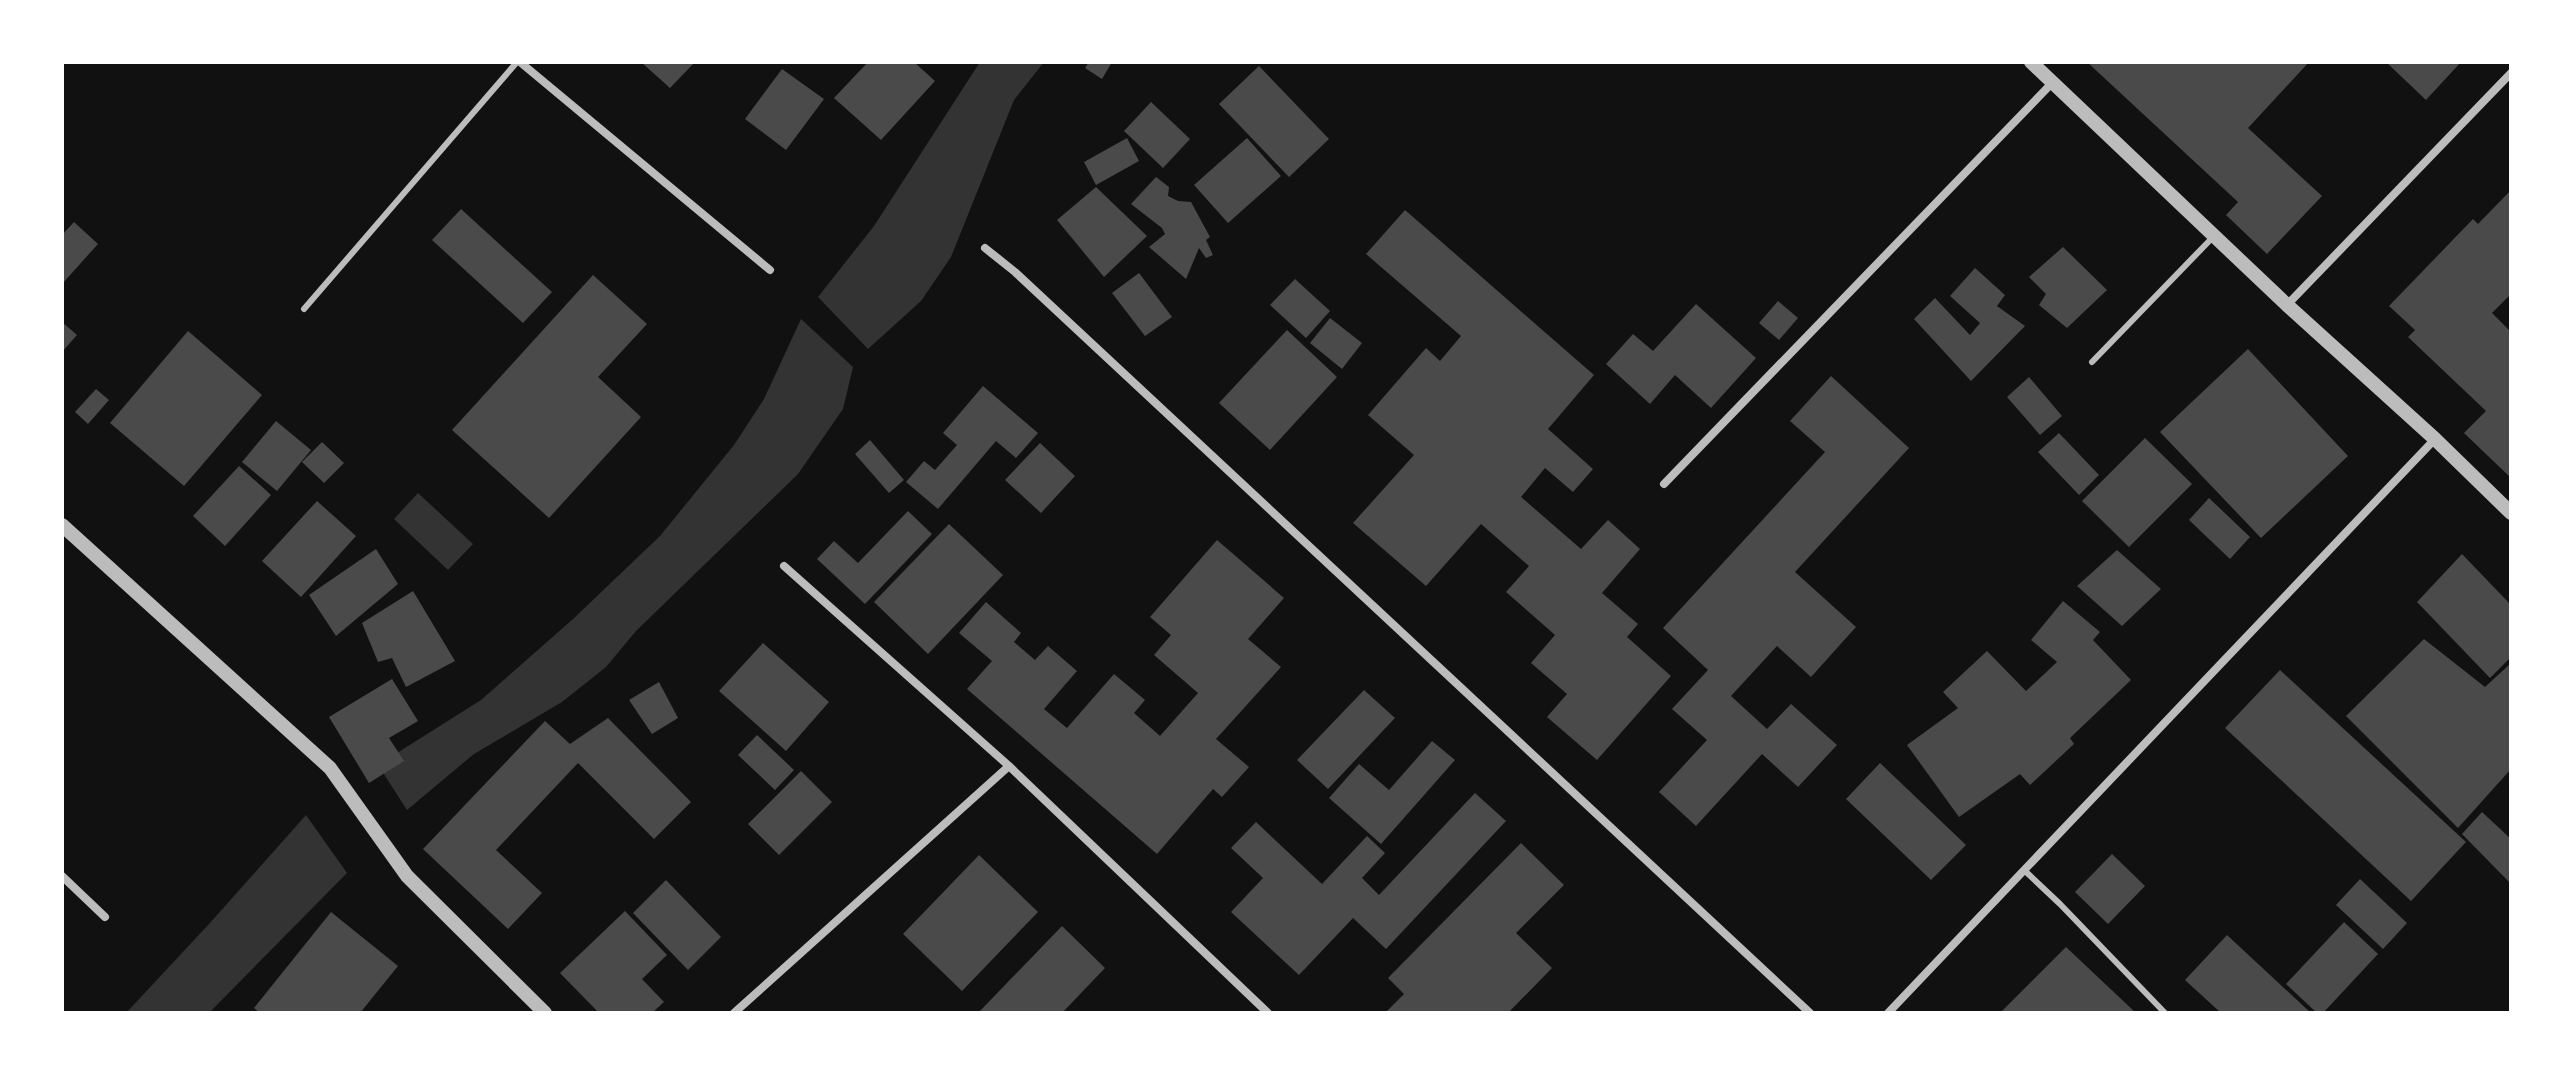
<svg xmlns="http://www.w3.org/2000/svg" width="2573" height="1075" font-family="'Noto Serif',serif">
  <style>
    .water { fill: #333 }
    .building { fill: #4a4a4a }
    .lines { fill: none; stroke-linecap: round; stroke-linejoin: round }
    .service { stroke: #bcbcbc; stroke-width: 6 }
    .minor { stroke: #bcbcbc; stroke-width: 8 }
    .tertiary { stroke: #bcbcbc; stroke-width: 14 }
  </style>
  <rect width="100%" height="100%" fill="#111"/>
  <!-- water -->
  <path class="water" d="M980,62H1044L1014,100L951,257L921,301L868,349L818,297L874,226Z
    M801,319L853,367L843,409L798,474L636,631L606,667L562,702L474,754L407,810L378,765L481,700L573,619L660,536L734,445L764,399Z
    M418,493L473,544L448,570L394,519Z
    M306,815L347,873L209,1013H126L209,924Z"/>
  <!-- building -->
  <path class="building" d="M641,62H695L670,88Z
    M868,62H914L935,81L881,140L834,98Z
    M1089,62H1112L1102,79L1085,68Z
    M2087,62H2309L2248,128L2322,196L2267,254L2226,215L2238,202Z
    M2386,62H2461L2426,100Z
    M1259,66L1329,139L1289,177L1219,104Z
    M782,69L824,99L786,150L745,119Z
    M1151,102L1190,139L1163,168L1124,131Z
    M1127,138L1139,161L1096,185L1084,162Z
    M1247,138L1281,176L1228,223L1194,185Z
    M1156,177L1169,187L1168,196L1178,201L1191,202L1210,237L1206,240L1213,255L1206,258L1199,248L1186,279L1149,247L1165,234L1162,228L1131,204Z
    M1096,187L1147,236L1104,277L1057,220Z
    M2511,190V294L2492,313L2511,332V478L2464,433L2486,411L2408,337L2415,330L2389,306L2473,219L2478,224Z
    M461,209L552,292L523,323L432,240Z
    M1405,210L1594,375L1548,429L1593,469L1573,492L1545,468L1521,497L1581,549L1608,520L1640,549L1602,593L1638,624L1627,637L1671,676L1597,760L1547,717L1567,694L1531,663L1555,635L1506,592L1529,566L1481,524L1426,586L1353,523L1414,455L1368,415L1426,348L1440,361L1461,336L1366,254Z
    M74,222L98,244L62,284V235Z
    M2063,247L2107,290L2067,328L2039,305L2046,294L2029,277Z
    M1975,268L2005,295L1997,306L2025,326L1971,381L1914,319L1935,298L1970,335L1980,323L1950,296Z
    M1139,273L1172,317L1145,336L1112,293Z
    M593,275L647,324L598,377L641,417L549,518L452,430Z
    M1295,279L1330,311L1306,338L1270,305Z
    M1778,301L1798,318L1779,340L1759,323Z
    M1696,304L1756,358L1711,408L1675,375L1650,404L1606,364L1633,334L1653,351Z
    M1330,318L1362,343L1342,369L1310,343Z
    M62,322L77,335L62,352Z
    M1287,330L1337,377L1270,450L1219,403Z
    M188,331L262,395L184,486L110,423Z
    M2248,349L2348,456L2261,538L2160,432Z
    M1831,376L1909,448L1795,572L1856,627L1811,677L1777,646L1731,696L1767,729L1791,704L1837,745L1798,787L1762,754L1696,826L1659,792L1707,740L1672,709L1708,670L1663,628L1825,452L1790,421Z
    M2029,377L2062,416L2040,435L2007,397Z
    M983,386L1038,433L1016,458L996,441L938,509L906,482L924,461L935,470L957,445L943,433Z
    M96,389L109,400L88,424L75,412Z
    M276,421L311,450L277,491L242,462Z
    M2059,433L2099,475L2079,495L2038,452Z
    M2145,438L2192,484L2129,547L2082,501Z
    M870,440L904,480L889,493L855,454Z
    M322,442L344,463L324,483L302,462Z
    M1040,443L1075,476L1041,513L1005,480Z
    M239,466L271,495L225,546L193,516Z
    M2209,498L2250,537L2230,559L2189,520Z
    M317,501L356,536L301,597L262,561Z
    M908,511L932,534L865,604L817,559L834,541L858,563Z
    M949,524L1003,575L928,654L874,602Z
    M1217,540L1284,598L1248,639L1281,667L1216,739L1249,767L1222,797L1213,789L1157,854L967,689L992,661L959,633L986,602L1021,633L1014,642L1035,660L1048,646L1077,671L1044,709L1067,728L1114,674L1145,700L1134,713L1160,736L1198,693L1154,655L1171,635L1150,617Z
    M376,549L398,584L336,636L309,595Z
    M2117,550L2161,589L2122,626L2077,586Z
    M2462,554L2511,605V657L2490,678L2417,602Z
    M413,591L455,661L406,687L392,658L378,662L362,623Z
    M2063,601L2100,632L2093,640L2131,680L2070,738L2074,744L2030,785L2020,774L1959,817L1907,745L1958,708L1943,692L1987,651L2026,691L2057,662L2031,640Z
    M2424,639L2485,687L2511,663V769L2458,828L2346,716Z
    M763,643L829,702L786,751L719,691Z
    M2280,670L2466,842L2411,901L2225,728Z
    M392,679L418,721L389,738L404,761L369,783L329,717Z
    M659,682L678,718L652,734L629,700Z
    M1364,690L1395,718L1328,789L1297,760Z
    M608,718L691,802L654,839L578,763L496,850L542,893L508,929L423,849L545,721L570,744Z
    M757,735L794,770L775,790L738,755Z
    M1432,741L1455,760L1381,844L1329,798L1359,764L1389,790Z
    M1880,763L1966,845L1931,880L1846,799Z
    M801,771L832,802L779,855L748,824Z
    M1475,793L1506,821L1386,949L1353,918L1299,975L1231,912L1263,878L1231,848L1256,822L1322,884L1367,836L1385,853L1362,878L1379,895Z
    M2482,812L2511,839V884L2462,834Z
    M1521,843L1564,885L1516,933L1552,968L1508,1013H1385L1404,994L1388,978Z
    M2112,854L2145,886L2108,924L2075,892Z
    M979,855L1038,912L962,991L903,934Z
    M2360,879L2407,923L2383,949L2336,905Z
    M666,880L721,937L688,970L633,913Z
    M625,911L667,955L642,979L664,1002L652,1013H599L560,973Z
    M331,912L398,966L360,1013H260L254,1008Z
    M2344,922L2378,954L2323,1013H2317L2286,984Z
    M1062,926L1105,968L1062,1013H978Z
    M2227,935L2311,1013H2221L2185,980Z
    M2066,947L2136,1013H2000Z"/>
  <g class="lines">
    <!-- service -->
    <path class="service" d="M304,309L517,62
      M2092,362L2214,236
      M2024,870L2060,904L2165,1013"/>
    <!-- minor -->
    <path class="minor" d="M520,62L770,270
      M985,248L1015,272L1810,1013
      M2287,305L2511,73
      M1664,484L2053,82
      M784,566L1009,766L1268,1013
      M62,876L105,917
      M734,1013L1009,766
      M1888,1013L2435,439"/>
    <!-- tertiary -->
    <path class="tertiary" d="M2031,62L2287,305L2435,439L2511,513
      M62,525L330,768L407,876L545,1013"/>
  </g>
  <!-- border -->
  <rect width="2573" height="1075" fill="none" stroke="#ffffff" stroke-width="128"/>
</svg>
